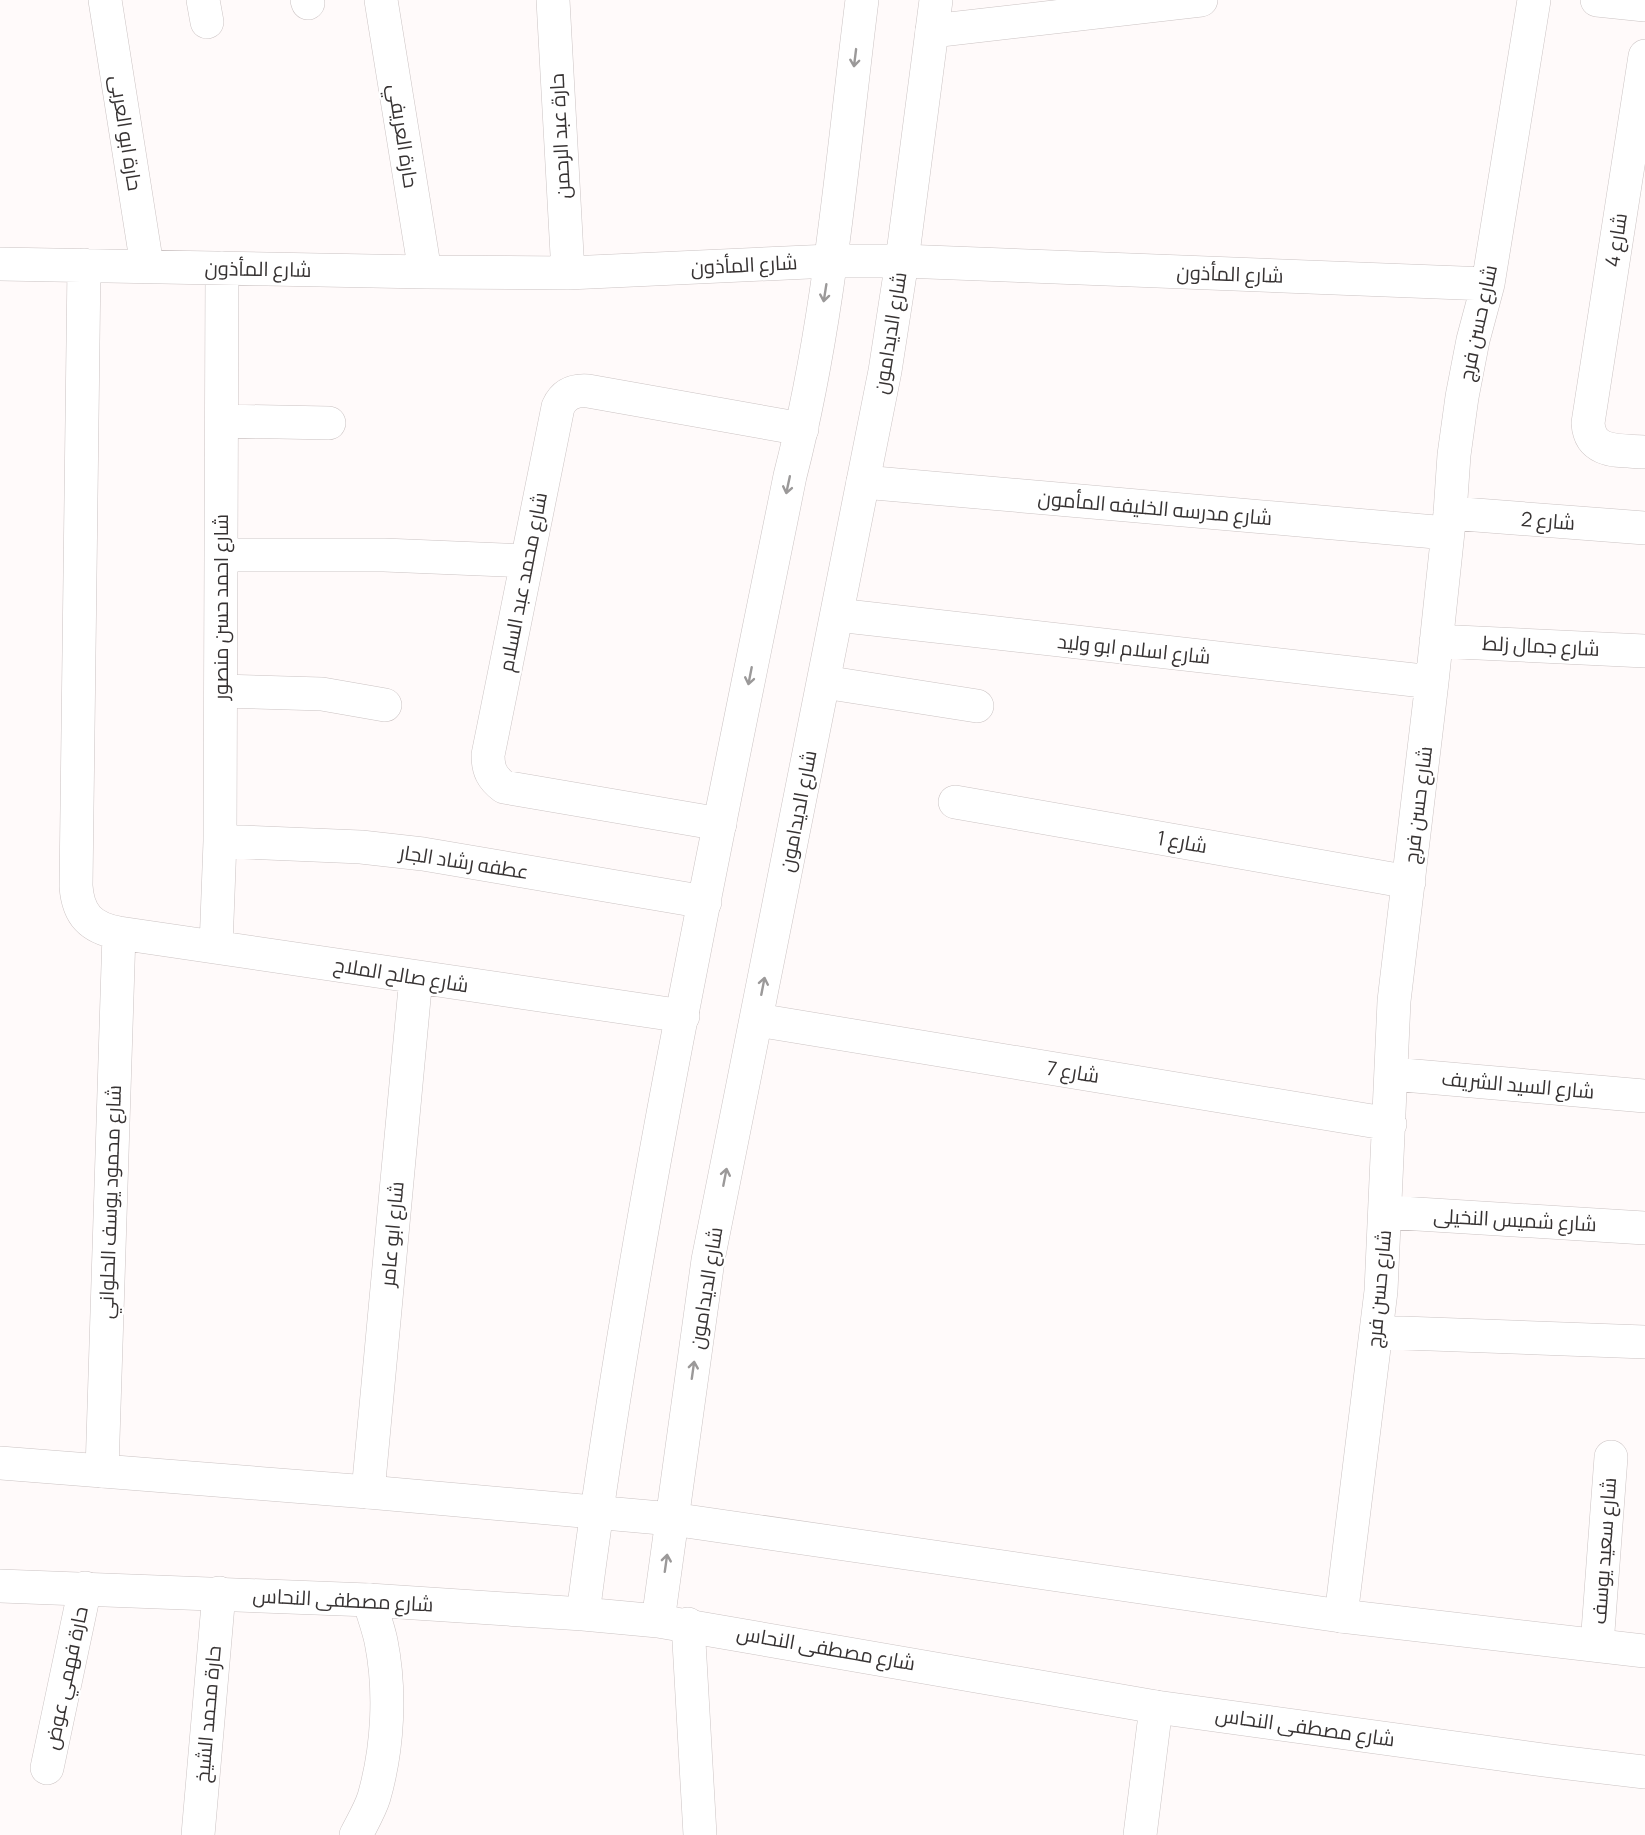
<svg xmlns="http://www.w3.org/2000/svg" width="1645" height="1835" font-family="Manrope,Cairo,sans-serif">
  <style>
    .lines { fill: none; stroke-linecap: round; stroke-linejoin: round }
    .minor-casing { stroke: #cbc3c3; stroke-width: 34 }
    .tertiary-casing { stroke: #cbc3c3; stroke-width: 34 }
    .minor { stroke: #fff; stroke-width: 33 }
    .tertiary { stroke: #fff; stroke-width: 33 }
    .oneway { stroke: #9b9999 }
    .labels { text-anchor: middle; stroke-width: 4.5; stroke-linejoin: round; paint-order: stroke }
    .street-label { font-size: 20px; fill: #373333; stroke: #fff }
  </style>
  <rect width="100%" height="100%" fill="#fffafa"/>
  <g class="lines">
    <defs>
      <path id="minor" d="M105,0L147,266
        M203,0L207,22
        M307,0L308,3
        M381,0L425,272
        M553,0L568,273
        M1597,0L1645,5
        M932,31L1201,0
        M1645,56L1588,423C1590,455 1621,450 1645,452
        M0,264L425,272L568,273L830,261H902L1488,284
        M84,265L76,886C78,915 91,928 119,933L683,1016
        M222,421L329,423
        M863,482L1447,533
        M1450,513L1645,528
        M222,555H384L527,561
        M837,615L1432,682
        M1436,641L1645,651
        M824,682L977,706
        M221,691L322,694L385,705
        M955,802L1409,882
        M720,824L504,787C492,778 488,770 488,755L558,407C564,394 574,390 588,391L802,429
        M220,841L361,847L423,854L705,902
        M216,947L220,841L222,268
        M757,1020L1390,1124
        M1392,1074L1645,1096
        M1385,1212L1645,1228
        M1376,1332L1645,1342
        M102,1471L119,933
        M368,1492L416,977
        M1341,1616L1381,1291L1394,1001L1432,682L1450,513L1454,455L1462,397L1473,340L1488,284L1534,0
        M688,1624L700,1835
        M1597,1645L1611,1457
        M47,1768L85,1588
        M198,1835L219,1593
        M356,1835C362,1823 370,1810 374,1797C388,1748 391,1691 381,1641C378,1627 373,1614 369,1600
        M1140,1835L1156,1707"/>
      <path id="tertiary" d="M0,1463L368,1492L672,1519L1341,1616L1645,1651
        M0,1586L369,1600L583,1614L658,1621L1156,1707L1551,1761L1645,1772
        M583,1614C632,1231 714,853 790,476C830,321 842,159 862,0
        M658,1621L708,1260L885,371L902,261L936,0"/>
    </defs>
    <!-- minor casing -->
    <use href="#minor" class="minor-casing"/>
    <!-- tertiary casing -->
    <use href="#tertiary" class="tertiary-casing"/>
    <!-- minor -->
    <use href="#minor" class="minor"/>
    <!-- tertiary -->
    <use href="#tertiary" class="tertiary"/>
  </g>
  <!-- one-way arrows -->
  <defs><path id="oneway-shaft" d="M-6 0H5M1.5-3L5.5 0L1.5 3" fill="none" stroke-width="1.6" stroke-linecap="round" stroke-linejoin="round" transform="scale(1.5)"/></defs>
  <g class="oneway">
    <use href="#oneway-shaft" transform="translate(855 58) rotate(97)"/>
    <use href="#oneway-shaft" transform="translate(825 293) rotate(99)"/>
    <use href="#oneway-shaft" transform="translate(788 485) rotate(102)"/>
    <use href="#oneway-shaft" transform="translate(750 676) rotate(101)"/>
    <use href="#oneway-shaft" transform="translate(763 986) rotate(-79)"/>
    <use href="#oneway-shaft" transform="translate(725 1177) rotate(-79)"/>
    <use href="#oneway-shaft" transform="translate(693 1370) rotate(-82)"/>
    <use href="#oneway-shaft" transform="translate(666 1563) rotate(-82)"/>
  </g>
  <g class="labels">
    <!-- street labels -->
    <g class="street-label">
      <text transform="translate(126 133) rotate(81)" y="7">حارة ابو العربى</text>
      <text transform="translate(403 136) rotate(81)" y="7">حارة العريفي</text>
      <text transform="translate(560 136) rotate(-93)" y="7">حارة عبد الرحمن</text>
      <text transform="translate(1616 240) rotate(-81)" y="7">شارع 4</text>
      <text transform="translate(744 265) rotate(-3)" y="7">شارع المأذون</text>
      <text transform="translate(258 269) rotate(1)" y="7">شارع المأذون</text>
      <text transform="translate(1230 274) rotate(2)" y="7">شارع المأذون</text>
      <text transform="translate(1478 323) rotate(-78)" y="7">شارع حسن فرج</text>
      <text transform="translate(890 333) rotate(-81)" y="7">شارع الديدامون</text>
      <text transform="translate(1155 508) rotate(5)" y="7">شارع مدرسه الخليفه المأمون</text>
      <text transform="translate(1548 521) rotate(4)" y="7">شارع 2</text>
      <text transform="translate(523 582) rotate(-79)" y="7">شارع محمد عبد السلام</text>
      <text transform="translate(221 607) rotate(-90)" y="7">شارع احمد حسن منصور</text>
      <text transform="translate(1541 646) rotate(3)" y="7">شارع جمال زلط</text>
      <text transform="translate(1134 649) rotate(6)" y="7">شارع اسلام ابو وليد</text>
      <text transform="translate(1418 805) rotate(-83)" y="7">شارع حسن فرج</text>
      <text transform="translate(798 811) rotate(-79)" y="7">شارع الديدامون</text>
      <text transform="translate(1182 842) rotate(10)" y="7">شارع 1</text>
      <text transform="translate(464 862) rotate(9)" y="7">عطفه رشاد الجار</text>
      <text transform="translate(401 975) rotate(9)" y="7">شارع صالح الملاح</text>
      <text transform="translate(1073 1072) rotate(9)" y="7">شارع 7</text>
      <text transform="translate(1518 1085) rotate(5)" y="7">شارع السيد الشريف</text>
      <text transform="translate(110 1202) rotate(-88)" y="7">شارع محمود يوسف الحلواني</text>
      <text transform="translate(1515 1220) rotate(3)" y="7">شارع شميس النخيلى</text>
      <text transform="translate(392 1234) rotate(-85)" y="7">شارع ابو عامر</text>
      <text transform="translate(706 1288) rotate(-81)" y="7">شارع الديدامون</text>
      <text transform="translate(1379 1289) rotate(-85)" y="7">شارع حسن فرج</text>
      <text transform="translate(1604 1551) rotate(-86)" y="7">شارع سعيد يوسف</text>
      <text transform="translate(343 1600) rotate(3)" y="7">شارع مصطفى النحاس</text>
      <text transform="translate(826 1648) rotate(10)" y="7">شارع مصطفى النحاس</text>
      <text transform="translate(66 1678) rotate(-78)" y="7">حارة فهمي عوض</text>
      <text transform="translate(208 1714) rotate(-85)" y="7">حارة محمد الشيخ</text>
      <text transform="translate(1305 1727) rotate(8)" y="7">شارع مصطفى النحاس</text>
    </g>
  </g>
</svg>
